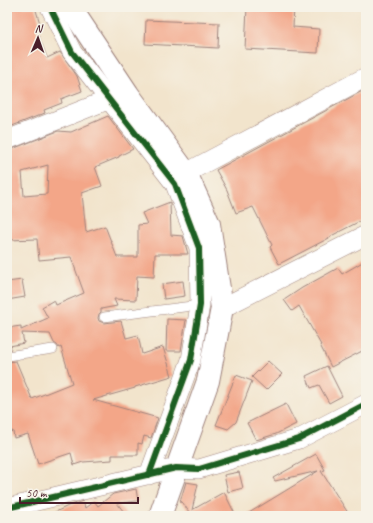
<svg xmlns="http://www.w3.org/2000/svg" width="373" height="523" font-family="Caveat,sans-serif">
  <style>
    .building { fill: #f3a688; fill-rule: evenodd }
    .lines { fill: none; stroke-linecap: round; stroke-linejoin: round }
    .service-casing { stroke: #9e827c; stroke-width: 10 }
    .minor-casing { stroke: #9e827c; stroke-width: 20 }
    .secondary-casing { stroke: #9e827c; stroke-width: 24 }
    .service { stroke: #fff; stroke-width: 9 }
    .minor { stroke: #fff; stroke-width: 19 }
    .secondary { stroke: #fff; stroke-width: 22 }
    .cycleway-casing { stroke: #f7f3e8; stroke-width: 8 }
    .cycleway { stroke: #1b5e20; stroke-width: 6 }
  </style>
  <rect width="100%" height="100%" fill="#f7f3e8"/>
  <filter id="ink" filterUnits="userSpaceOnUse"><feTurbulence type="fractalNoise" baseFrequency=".025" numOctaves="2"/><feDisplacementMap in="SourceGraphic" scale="8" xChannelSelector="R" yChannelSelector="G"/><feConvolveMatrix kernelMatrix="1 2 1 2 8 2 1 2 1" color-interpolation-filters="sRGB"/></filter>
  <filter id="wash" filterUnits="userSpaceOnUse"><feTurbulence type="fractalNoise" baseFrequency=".012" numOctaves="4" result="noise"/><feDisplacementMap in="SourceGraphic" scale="16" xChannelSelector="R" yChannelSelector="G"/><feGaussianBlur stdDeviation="0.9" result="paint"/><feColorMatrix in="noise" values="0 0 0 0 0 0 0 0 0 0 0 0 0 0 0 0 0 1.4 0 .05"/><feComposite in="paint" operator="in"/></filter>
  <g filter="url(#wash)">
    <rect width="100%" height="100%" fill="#f2e4cc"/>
    <g id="blocks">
      <!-- building -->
      <path class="building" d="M19,7H35L41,27L36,29L47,58L60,52L77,76L82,91L61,99L62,103L44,110L45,113L7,128V10Z
        M247,7H294L293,27L319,29L318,53L245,49Z
        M146,20L219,23L218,48L145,44Z
        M366,89V218L331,236V237L279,264L270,247L272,245L253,207L236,213L227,190L216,170Z
        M108,116L133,149L119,156V157L95,167L102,186L82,193L86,232L105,226L117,257H138V225L147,224L142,213L170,202L171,235L183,236L188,254H155L154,277L137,276L136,300L114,299L117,306L101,309V312L99,314L98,318L99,321L104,323L121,321L126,338L138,335L142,354L163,347L172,376L135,387V388L93,400L158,418L151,438L144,436L142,444L138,443V455H112V460L83,462L74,465L71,453L38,464L28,434L14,438L13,431L7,433V412H9L7,401V362L16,361L32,399L72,383L61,347L59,348L57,345L54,343L50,334L22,333L24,343L10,346L11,349L7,350V328L21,326V330L48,318L42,307L54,300L56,305L84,293L71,257L39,260L37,239L9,240L8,217H7V151L58,131L71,132ZM48,165L47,194L24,196L22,172Z
        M366,260V349L331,367L320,345H321L299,306L292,311L284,300L302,288L338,268L342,274Z
        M22,280L25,297L7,300V282Z
        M183,281L185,296L164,299L162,284Z
        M167,319L186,320L181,351H166Z
        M268,361L282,374L266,390L252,377Z
        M327,366L342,396L329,403L319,385L311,388L306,376Z
        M236,375L252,381L236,422L228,429L216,425Z
        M286,404L296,424L276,434L256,440L247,423Z
        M316,454L325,470L321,471L350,516H244L318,471L275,481L273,478Z
        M239,472L243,488L228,492L224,475Z
        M186,482L198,484L192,510L224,492L236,516H182L189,512L183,503L180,502Z
        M136,489L138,501L117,503L127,516H47L68,506L83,501L85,508L94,501L98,506L113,494Z"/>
    </g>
  </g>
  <g filter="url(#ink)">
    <use href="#blocks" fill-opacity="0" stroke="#9e827c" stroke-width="1"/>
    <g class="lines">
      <defs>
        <path id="service" d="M104,317L200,305
          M7,356L53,349"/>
        <path id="minor" d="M50,7L72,52L175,184L199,248L200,305L191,360L149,475
          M7,140L110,99L121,96
          M186,173L366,77
          M222,308L366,235
          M7,508L176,468L199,469L299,439L366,404"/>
        <path id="secondary" d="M70,7L128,94L186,173L209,224L222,308L208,381L160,516"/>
      </defs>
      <!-- service casing -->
      <use href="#service" class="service-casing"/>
      <!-- minor casing -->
      <use href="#minor" class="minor-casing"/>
      <!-- secondary casing -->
      <use href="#secondary" class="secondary-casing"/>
      <!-- service -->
      <use href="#service" class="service"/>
      <!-- minor -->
      <use href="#minor" class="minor"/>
      <!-- secondary -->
      <use href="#secondary" class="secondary"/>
      <defs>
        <path id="cycleway" d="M50,7L72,52L175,184L199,248L200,305L191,360L149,475
          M7,508L176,468L199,469L299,439L366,404"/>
      </defs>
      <!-- cycleway casing -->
      <use href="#cycleway" class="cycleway-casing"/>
      <!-- cycleway -->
      <use href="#cycleway" class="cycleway"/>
    </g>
  </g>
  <!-- margin -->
  <rect width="373" height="523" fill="none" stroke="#f7f3e8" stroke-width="24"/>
  <!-- north arrow -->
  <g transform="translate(38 38) rotate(2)" stroke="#f7f3e8" stroke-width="3" paint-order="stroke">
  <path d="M0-3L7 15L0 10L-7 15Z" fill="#4a1f2b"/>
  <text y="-6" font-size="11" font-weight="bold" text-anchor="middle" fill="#4a1f2b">N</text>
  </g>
  <!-- scale -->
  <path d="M20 497v6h118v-6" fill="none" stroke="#4a1f2b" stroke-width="2"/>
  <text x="26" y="497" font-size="12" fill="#4a1f2b" stroke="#f7f3e8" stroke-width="3" paint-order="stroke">50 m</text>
</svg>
